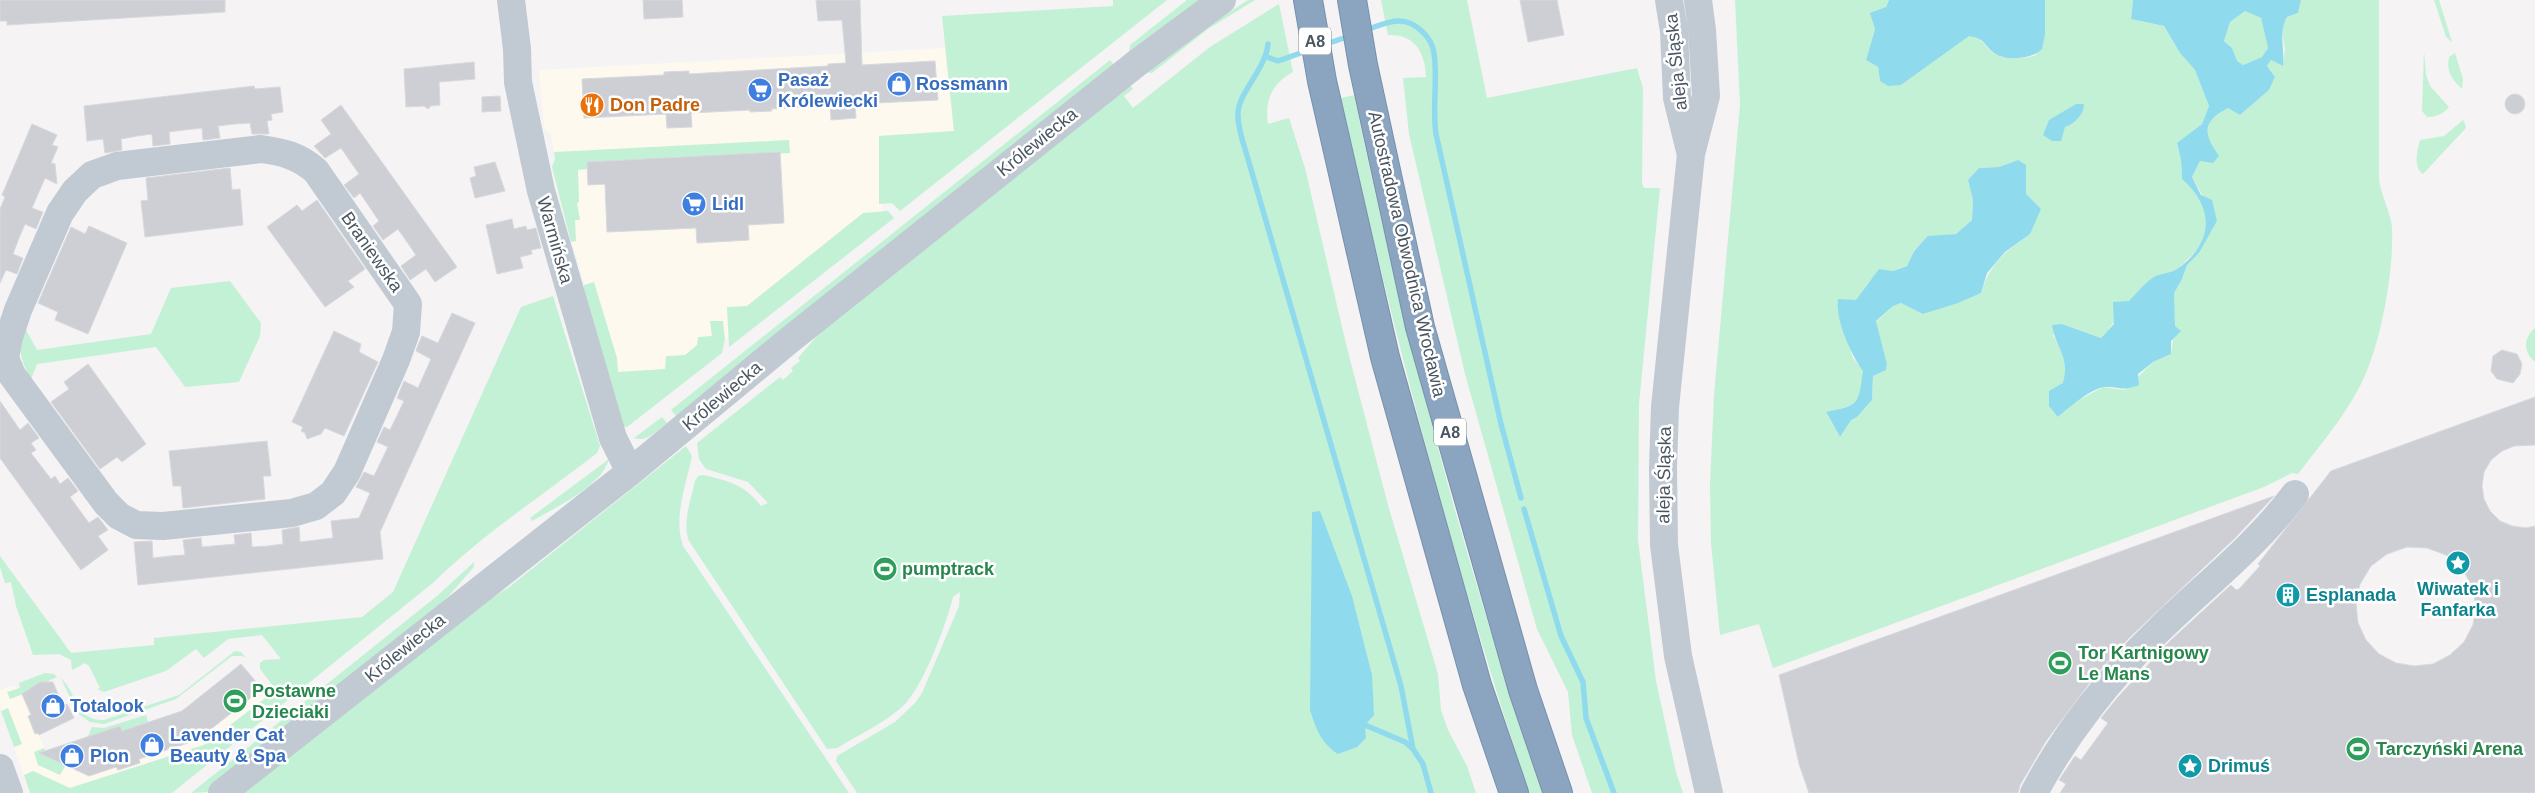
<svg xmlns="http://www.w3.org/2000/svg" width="2535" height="793" font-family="Helvetica,sans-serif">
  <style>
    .commercial { fill: #fdf9ef }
    .green { fill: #c3f1d5; fill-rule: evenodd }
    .water { fill: #90daee; fill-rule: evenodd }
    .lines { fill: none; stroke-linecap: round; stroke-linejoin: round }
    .stream { stroke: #90daee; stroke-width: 5.5 }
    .building { fill: #cdcfd5; stroke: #d7d9de; fill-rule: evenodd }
    .highway-casing { stroke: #7690ad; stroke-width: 30 }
    .minor { stroke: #c1cad2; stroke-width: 28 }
    .highway { stroke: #8ba5c1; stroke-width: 28 }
    .labels { text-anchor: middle; stroke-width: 5; stroke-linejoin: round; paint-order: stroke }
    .shield { fill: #fff; stroke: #808990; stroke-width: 1 }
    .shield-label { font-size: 16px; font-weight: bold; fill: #4a5661 }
    .street-label { font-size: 18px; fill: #4a5661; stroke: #fff }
    .shop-label { font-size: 18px; font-weight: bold; fill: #366cbe; stroke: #fff; text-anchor: start }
    .food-label { font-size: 18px; font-weight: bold; fill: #c56008; stroke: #fff; text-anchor: start }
    .leisure-label { font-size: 18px; font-weight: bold; fill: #27864d; stroke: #fff; text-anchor: start }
    .culture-label { font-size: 18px; font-weight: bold; fill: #0d838f; stroke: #fff; text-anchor: start }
  </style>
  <rect width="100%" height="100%" fill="#f5f3f3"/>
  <!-- commercial -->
  <path class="commercial" d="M945,48L954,131L879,136L883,215L624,421L572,242L567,153L554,152L551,134L544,128L539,70Z
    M14,685L23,694L31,715L28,717L35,734L38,733L48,757L89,776L116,767L118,770L139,763V759L197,740L262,689L268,697L204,745L54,793H30L0,708V690Z"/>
  <!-- green -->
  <path class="green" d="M1113,0H1167L900,211L892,203L879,204V136L954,131L942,16L1113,6Z
    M1187,0H1199L1129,53L1130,45Z
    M1248,0H1255L1208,29L1152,73L1145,72L1201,30Z
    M1381,0H1467L1487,98L1637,68L1643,88L1642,183L1644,188H1660L1639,404L1638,540L1656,681L1676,772L1683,793H1592L1572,735L1568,692L1537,629L1465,374L1409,134L1403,78L1426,77C1425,52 1415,34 1388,35Z
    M1735,0H1889L1875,29L1866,60L1878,67L1880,81L1901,85L1969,35C1988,41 1983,47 1995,54C2005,60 2025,59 2036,55L2045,35V0H2133L2131,19L2164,26L2180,53L2195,70L2209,106L2202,124L2177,144L2181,160L2182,179C2208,202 2217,231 2190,257C2185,261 2181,267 2175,270C2168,275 2157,274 2151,280C2131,297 2119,319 2101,338L2062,324L2053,335C2073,368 2063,381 2058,417L2072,404L2103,387L2125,390L2153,362L2171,354L2175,326L2173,293L2182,279L2187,265L2199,253L2217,221L2192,177L2209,143C2205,123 2211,116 2228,107L2240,115L2269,90L2275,77L2267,66L2271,60L2283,66C2283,61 2285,54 2285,49C2283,34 2279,33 2287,17L2298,13L2301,0H2379V180C2381,194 2392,217 2392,228C2394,271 2381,345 2361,384C2345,416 2320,445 2298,474L2292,473L2264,487L1773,668L1759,624L1720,635L1711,543L1710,485L1714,395L1740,105ZM2076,104L2065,127L2050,137L2043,135L2050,120ZM2018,160L2026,194L2030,234C2004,253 1991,262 1981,293L1924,314L1901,303L1893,306L1876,322L1887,364L1886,370L1873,376L1872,400L1857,417L1851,419L1840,437L1826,413C1861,402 1857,409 1864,371L1853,358L1842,323L1879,269L1893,271L1908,265L1914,250L1928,237L1956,234L1972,220L1973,200L1968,180L1979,168L1999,167Z
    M2434,0H2439L2452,42L2446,37Z
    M1279,4L1293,72C1272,83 1264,102 1268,124L1289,118L1305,168L1346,344L1388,505L1438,674L1441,710L1448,730L1467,766L1476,793H857L836,761L837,756L895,722L915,703L922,693L959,606L960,592L953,597C946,625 923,688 902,707C883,724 858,735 837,748L827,749L689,541C682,522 691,500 695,481L698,476L703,475C729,481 744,484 761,506L768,503L748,482L706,469L699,459L697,443L780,377L783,380L793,371L791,368L800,361L798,358L823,329L1129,84L1133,89L1124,96L1133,108L1210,47Z
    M2245,11L2261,18L2268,48L2262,57L2243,65L2236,61L2232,48L2224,41L2230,22Z
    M2424,51L2426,75L2430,86L2449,107C2443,114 2436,117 2427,117L2422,111Z
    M2455,53L2463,79L2462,89C2452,79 2446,72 2449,57Z
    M1110,60L1115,66L676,416L671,410Z
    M1354,95C1403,331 1465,565 1543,793H1529C1454,565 1393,333 1341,98Z
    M2463,120L2466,126L2465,129L2423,174C2413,168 2417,150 2420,140L2444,136Z
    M789,140L790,153L587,162V169L578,170L579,202L577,203L580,220H575L576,241L571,242L552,167L555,159L554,152Z
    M888,211L894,218L729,347L727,307L747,306L863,213Z
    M230,281L261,323L260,336L239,382L185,387L156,347L37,364L31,379C23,365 14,344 26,330L37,350L151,334L171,288Z
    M594,282L617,358L618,372L665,369L666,356L685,355L697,345L698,337L712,336L710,321H723L725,339L722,353L627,427L621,426L583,297L584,285Z
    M553,296L600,446L597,453C542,496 484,533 434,582L172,793H30L24,775L33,771L70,788L204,745L276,690L260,669V663L264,660L281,659L262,635L228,639L204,658L196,649L166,671L104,692L97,689L100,688L89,666L85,663L72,670L71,660L59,654L33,655L16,606L11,582L5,583L0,567V556L71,653L154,645V638L362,617L393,592L521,307Z
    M2535,328V362C2523,352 2523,338 2535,328Z
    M662,417L667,423C658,430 646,443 634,438Z
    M686,446L692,456C686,485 673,518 683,546L849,793H238L446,626L508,588Z
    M609,459C601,487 556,507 532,521L530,518Z
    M474,562V567L446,599L208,792L191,793L437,596Z
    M235,651L241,652L246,658L242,656H232L176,699L104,724L90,722L77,713L61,678C76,692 77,722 104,720L179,695Z
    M45,673L54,674L57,677L44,683L36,684L31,691L10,699L7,692L20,688L19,683Z
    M8,708L22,744L14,747L1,711Z
    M146,715L148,722L122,731L119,726L111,729L113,734L96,739L88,736L92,727L104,728Z
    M44,748L48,757L66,765L60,775L38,765L34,752Z"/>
  <!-- water -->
  <path class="water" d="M1889,0H2045V35L2042,49C2032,59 2007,62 1994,53C1982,44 1988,40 1969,36L1901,85L1888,86L1880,81L1878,67L1866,60L1875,29L1870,13L1886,7Z
    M2133,0H2301L2298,13L2287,17C2278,34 2285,48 2283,66L2271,60L2267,66L2275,77L2269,90L2240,115L2228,108C2202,121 2203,134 2219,156L2213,163L2200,161L2192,177L2201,195L2212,200L2217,221L2199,253L2187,265L2182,279L2174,293L2175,326L2181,331L2171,341V354L2153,362L2138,374L2139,385C2120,392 2121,386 2104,387C2092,388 2067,409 2058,417L2049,406V391L2063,383C2070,356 2056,349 2052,325L2062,324L2101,338L2114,324L2113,302L2129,301C2136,294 2143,285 2151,279C2158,273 2170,274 2177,269C2214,243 2215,208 2182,179L2181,160L2177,143L2202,124L2209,106L2195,70L2180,53L2164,26L2131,19ZM2245,11L2261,18L2268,48L2262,57L2243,65L2237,61L2232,48L2224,41L2230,22Z
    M2076,104H2084C2084,115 2074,124 2065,127L2061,141H2052L2043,135L2049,120Z
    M2018,160L2026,165V194L2041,209L2030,234L2005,252L1987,273L1981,293L1958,303L1923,314L1901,303L1893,306L1876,321L1887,364L1886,370L1873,376L1872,400L1857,417L1851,420L1840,437L1826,412C1860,405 1858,405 1863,371C1851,354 1835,320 1838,299L1856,300L1879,269L1893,271L1907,266L1914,251L1928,236L1956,234L1972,220L1973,200L1968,180L1979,168L1999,167Z
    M1320,511L1352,596L1372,675L1374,715L1365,725L1366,738L1357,747L1338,754C1321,743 1316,729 1310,710L1312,512Z"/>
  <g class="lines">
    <!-- stream -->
    <path class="stream" d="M1365,30C1376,27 1387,21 1399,21C1415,21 1432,37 1434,53C1438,80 1432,107 1436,134L1501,424L1521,498
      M1268,44C1266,69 1236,95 1238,116C1238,130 1244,145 1248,159L1401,686L1413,749L1423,764L1431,793
      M1323,45L1350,36
      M1267,57L1278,61L1309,50
      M1524,509L1561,636L1583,682L1586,718L1614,793
      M1365,725L1405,742L1413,749"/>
  </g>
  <!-- building -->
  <path class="building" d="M0,0H225V12L7,25V21H0Z
    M643,0H682L683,17L644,19Z
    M816,0H860L862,65L935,61L938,100L855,104L856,118L831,120L830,106L771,109L772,111L750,112V110L691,113L692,127L667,128L666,114L584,118L582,79L664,75V72L689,71V74L828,66V64L846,63L842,20L818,21Z
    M1520,0H1557L1564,35L1528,42Z
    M474,62L475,79L439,82L440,105L431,106L428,109L424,106L406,107L404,69Z
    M254,86L255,89L280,87L283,112L271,114L272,120L267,121L269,134H252L250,123L234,124L218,126L220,138L203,140L202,128L184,130L169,132L170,144L153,146L152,134L137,136L121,139L122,150L105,153L103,139L87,141L84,106Z
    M2505 104a10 10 0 1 1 20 0a10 10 0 1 1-20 0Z
    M500,96L501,111L482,112V97Z
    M341,105L457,267L435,282L426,269L410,280L401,266L416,255L398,229L383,240L373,226L379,221L360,193L354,198L344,185L359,174L341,148L325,158L314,146L331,134L321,120Z
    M32,124L57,135L52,145L58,147L51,163L55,164L57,184L45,178L32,208L43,212L36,229L25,224L19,238L13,254L23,258L17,274L6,270L0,283V209L5,197L2,195Z
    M780,152L784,223L748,225L749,240L697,243L696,228L607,232L605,184L588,185L587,162Z
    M495,162L505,191L475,198L470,178L476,176L474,167Z
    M230,168L232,190L240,189L243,225L145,237L141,201L148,200L146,178Z
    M317,200L365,269L348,281L354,287L325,307L267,227L297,205L302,211Z
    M512,219L514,229L526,226L527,230L536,228L541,248L531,250L532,254L520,257L523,268L497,274L486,225Z
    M89,226L127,243L88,334L55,320L58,312L38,303L71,227L85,234Z
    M452,313L475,323L380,532L383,559L138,585L134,542L152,541L153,558L170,556L185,555L183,540L201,538L202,547L235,544L234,535L251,533L252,547L268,546L283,544L282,530L299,527L300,542L333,538L331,521L359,518L370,493L356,487L364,472L374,476L388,447L377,442L384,427L390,430L404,401L397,398L404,381L418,388L431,359L416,351L418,345L422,336L438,343Z
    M334,331L361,344L359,352L378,362L344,436L325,428L321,434L307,439L305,433L301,431L303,427L292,422Z
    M2502,350L2517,354L2522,364L2520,374L2513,383L2497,379L2491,371L2493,356Z
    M88,364L146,444L122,462L117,457L100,469L51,402L69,389L64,382Z
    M2535,397V445L2514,446L2502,451L2491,460L2484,472L2482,486L2484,499L2490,511L2500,521L2512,526L2526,528L2535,526V793H2060L2066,784L2059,780L2075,756L2081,760L2108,723L2101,718L2118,697L2169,642L2231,585L2236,590L2239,589L2260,566L2258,564L2331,471ZM2407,547L2427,548L2446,555L2462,568L2472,586L2476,606L2473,625L2464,642L2450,655L2433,664L2414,666L2396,663L2379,654L2366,640L2358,623L2356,604L2360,584L2371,566L2387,554Z
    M0,401L20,430L28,423L39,438L31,443L36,450L31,453L51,479L55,476L60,484L68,478L78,491L70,497L89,523L98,517L108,530L98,536L108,550L81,570L0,458Z
    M267,441L271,476H263L265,499L183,508L181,486H173L169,451Z
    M2274,496L2236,537L2129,638L2094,677L2046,741L2020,785L2018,793H1809L1799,764L1779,675Z
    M241,664L262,689L197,740L139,759L140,763L118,770L116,767L89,776L39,753L120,726L122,731L182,711Z
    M40,682H53L63,706L67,704L74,718L39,735L38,733L35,734L28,716L31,715L22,694Z"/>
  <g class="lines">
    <defs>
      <path id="highway" d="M1308,0L1322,81L1385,357L1477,685L1514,793
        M1352,0L1363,65L1420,327L1523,690L1558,793"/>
    </defs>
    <!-- highway casing -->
    <use href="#highway" class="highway-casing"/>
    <!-- minor -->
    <path class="minor" d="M511,0L517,49L518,82L541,191L613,438L630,472
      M1669,0L1674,31L1677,98L1690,151
      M1698,0L1702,30L1706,96L1691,154L1665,407L1663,468L1664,545L1678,656L1709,793
      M261,149C283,152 299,156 316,171L408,304L406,332L396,360L347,472L333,493L316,506L292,513L163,526L136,525L119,516L106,503L12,375L5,358L9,337L18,310L60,213L75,191L92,175L117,166Z
      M0,768L9,793
      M222,793L630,472L787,342L1137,63L1222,0
      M2034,793C2065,734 2110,677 2158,631C2204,586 2256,546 2295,494"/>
    <!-- highway -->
    <use href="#highway" class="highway"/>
  </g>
  <!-- icons -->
  <defs>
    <symbol id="shop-disc" viewBox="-11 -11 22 22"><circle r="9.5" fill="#3f7fe0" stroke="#fff"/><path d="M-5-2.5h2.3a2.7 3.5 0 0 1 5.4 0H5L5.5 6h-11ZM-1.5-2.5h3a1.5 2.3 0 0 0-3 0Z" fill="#fff"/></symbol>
    <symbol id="supermarket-disc" viewBox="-11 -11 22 22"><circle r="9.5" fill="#3f7fe0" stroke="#fff"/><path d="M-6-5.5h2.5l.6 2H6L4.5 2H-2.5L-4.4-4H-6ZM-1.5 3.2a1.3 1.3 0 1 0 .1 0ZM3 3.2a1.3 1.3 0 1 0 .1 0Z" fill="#fff"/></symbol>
    <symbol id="restaurant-disc" viewBox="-11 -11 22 22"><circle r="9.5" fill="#e8710a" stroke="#fff"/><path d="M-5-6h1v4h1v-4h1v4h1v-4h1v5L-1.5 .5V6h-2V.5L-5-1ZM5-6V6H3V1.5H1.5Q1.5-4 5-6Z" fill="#fff"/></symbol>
    <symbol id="sight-disc" viewBox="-11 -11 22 22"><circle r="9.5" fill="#0f9aa8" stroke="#fff"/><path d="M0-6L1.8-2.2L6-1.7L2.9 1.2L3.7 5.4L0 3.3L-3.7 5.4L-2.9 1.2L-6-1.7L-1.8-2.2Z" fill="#fff"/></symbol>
    <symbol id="stadium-disc" viewBox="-11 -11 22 22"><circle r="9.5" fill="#2e9e5b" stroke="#fff"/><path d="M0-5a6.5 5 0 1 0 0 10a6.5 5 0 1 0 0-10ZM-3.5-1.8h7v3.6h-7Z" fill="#fff"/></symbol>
    <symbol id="building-disc" viewBox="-11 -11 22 22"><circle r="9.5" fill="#0f9aa8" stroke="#fff"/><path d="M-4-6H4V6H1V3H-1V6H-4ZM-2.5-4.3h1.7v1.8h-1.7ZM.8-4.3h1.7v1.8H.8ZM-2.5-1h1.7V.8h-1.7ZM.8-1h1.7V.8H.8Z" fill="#fff"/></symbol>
  </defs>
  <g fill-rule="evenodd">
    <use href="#shop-disc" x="885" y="70" width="28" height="28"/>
    <use href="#supermarket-disc" x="746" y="76" width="28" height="28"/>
    <use href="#restaurant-disc" x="578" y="91" width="28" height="28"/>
    <use href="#supermarket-disc" x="680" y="190" width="28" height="28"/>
    <use href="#sight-disc" x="2444" y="549" width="28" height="28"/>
    <use href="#stadium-disc" x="871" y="555" width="28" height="28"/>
    <use href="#building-disc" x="2274" y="581" width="28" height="28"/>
    <use href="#stadium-disc" x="2046" y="649" width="28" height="28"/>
    <use href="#stadium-disc" x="221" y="687" width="28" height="28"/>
    <use href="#shop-disc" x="39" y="692" width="28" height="28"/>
    <use href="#shop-disc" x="138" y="731" width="28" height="28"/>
    <use href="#stadium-disc" x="2344" y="735" width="28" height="28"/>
    <use href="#shop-disc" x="58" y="742" width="28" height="28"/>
    <use href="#sight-disc" x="2176" y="752" width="28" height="28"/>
  </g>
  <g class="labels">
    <!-- shield labels -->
    <g class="shield">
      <rect x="1299" y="27.5" width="32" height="27" rx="4"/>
      <rect x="1434" y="418.5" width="32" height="27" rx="4"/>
    </g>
    <g class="shield-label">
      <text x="1315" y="47">A8</text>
      <text x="1450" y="438">A8</text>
    </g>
    <!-- street labels -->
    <g class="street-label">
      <text transform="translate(1676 62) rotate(-96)" y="6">aleja Śląska</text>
      <text transform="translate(1037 142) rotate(-39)" y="6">Królewiecka</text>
      <text transform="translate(555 240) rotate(74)" y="6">Warmińska</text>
      <text transform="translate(372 252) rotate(55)" y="6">Braniewska</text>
      <text transform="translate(1407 254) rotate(77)" y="6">Autostradowa Obwodnica Wrocławia</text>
      <text transform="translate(722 396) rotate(-40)" y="6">Królewiecka</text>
      <text transform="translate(1664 475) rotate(-89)" y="6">aleja Śląska</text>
      <text transform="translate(405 648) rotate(-39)" y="6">Królewiecka</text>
    </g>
    <!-- shop labels -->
    <g class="shop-label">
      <text x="778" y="86">Pasaż<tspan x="778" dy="21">Królewiecki</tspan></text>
      <text x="916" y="90">Rossmann</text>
      <text x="712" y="210">Lidl</text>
      <text x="70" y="712">Totalook</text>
      <text x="170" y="741">Lavender Cat<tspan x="170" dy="21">Beauty &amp; Spa</tspan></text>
      <text x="90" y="762">Plon</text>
    </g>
    <!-- food labels -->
    <g class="food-label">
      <text x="610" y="111">Don Padre</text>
    </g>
    <!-- leisure labels -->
    <g class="leisure-label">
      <text x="902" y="575">pumptrack</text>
      <text x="2078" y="659">Tor Kartnigowy<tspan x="2078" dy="21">Le Mans</tspan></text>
      <text x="252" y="697">Postawne<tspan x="252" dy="21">Dzieciaki</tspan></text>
      <text x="2376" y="755">Tarczyński Arena</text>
    </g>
    <!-- culture labels -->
    <g class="culture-label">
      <text x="2458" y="595" text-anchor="middle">Wiwatek i<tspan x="2458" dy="21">Fanfarka</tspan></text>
      <text x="2306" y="601">Esplanada</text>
      <text x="2208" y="772">Drimuś</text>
    </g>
  </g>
</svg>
